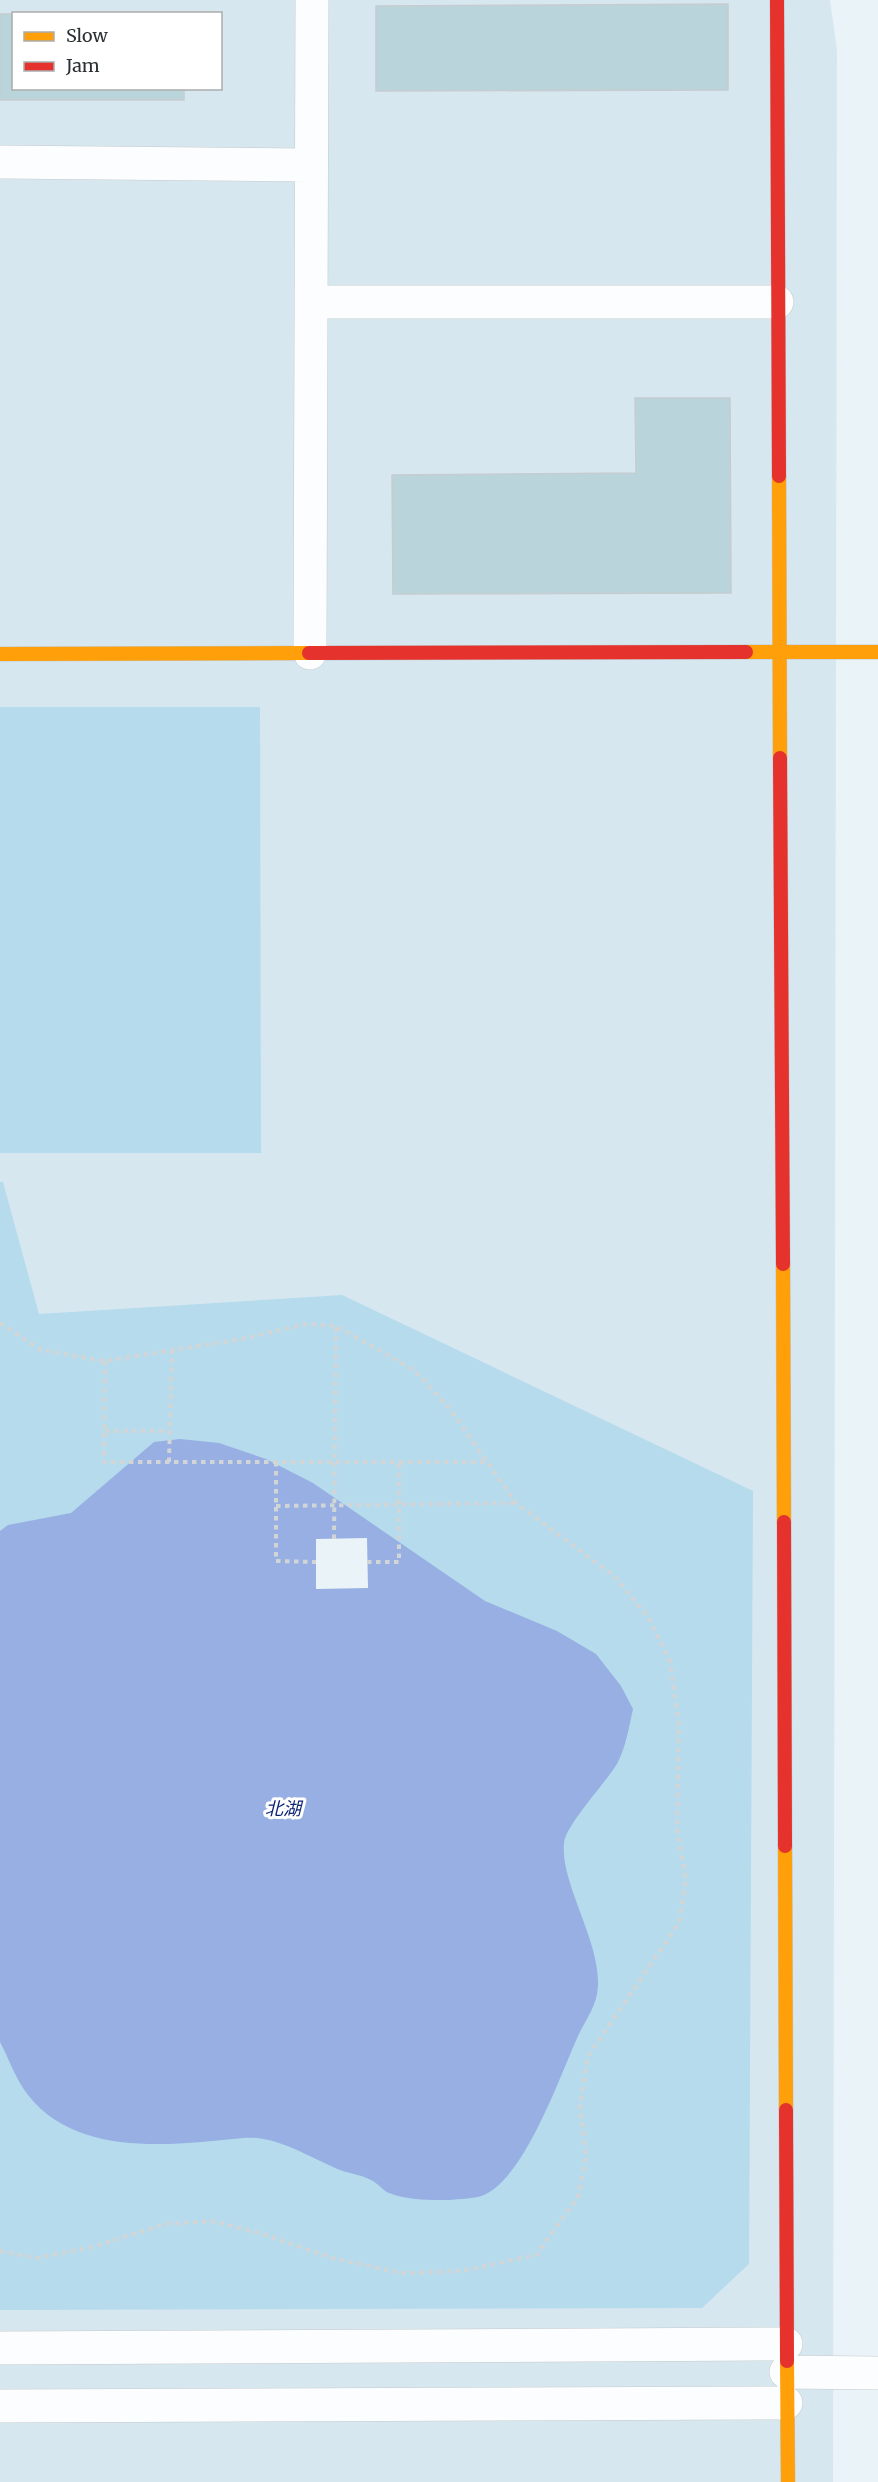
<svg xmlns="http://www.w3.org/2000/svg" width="878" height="2482" font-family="Merriweather,'Noto Sans SC',serif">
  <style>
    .built { fill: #d7e7f0; fill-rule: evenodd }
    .green { fill: #b5dbed }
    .water { fill: #97afe3 }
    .pier { fill: #eaf3f7 }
    .building { fill: #b9d5db; stroke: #c6cccf; stroke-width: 1.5 }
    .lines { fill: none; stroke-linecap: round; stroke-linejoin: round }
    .street-casing { stroke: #c3cacd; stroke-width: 34 }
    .slow-casing { stroke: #c3cacd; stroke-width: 15 }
    .jam-casing { stroke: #c3cacd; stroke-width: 15 }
    .path { stroke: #d2d5d6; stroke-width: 4; stroke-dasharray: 4.5 4.5; stroke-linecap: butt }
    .street { stroke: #fcfdfe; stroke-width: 33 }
    .slow { stroke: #ff9f0a; stroke-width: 14 }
    .jam { stroke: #e5322d; stroke-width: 14 }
    .labels { text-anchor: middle; stroke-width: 6; stroke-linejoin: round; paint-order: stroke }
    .water-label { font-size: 18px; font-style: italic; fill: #0e2577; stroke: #fff }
  </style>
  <rect width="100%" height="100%" fill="#eaf3f7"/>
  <!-- built -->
  <path class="built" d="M0,0H830L837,50L833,2482H0ZM14,14H220V88H14Z"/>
  <!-- green -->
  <path class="green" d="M0,707H260L261,1153H0Z
    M0,1182H3L39,1314L342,1295L753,1491L749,2264L702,2308L0,2310Z"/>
  <!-- water -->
  <path class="water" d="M180,1439L219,1443L266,1459L313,1483L485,1601L557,1631L596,1654L621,1686L633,1709C629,1727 626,1746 618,1762C607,1782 566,1824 564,1843C560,1883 600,1940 598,1986C597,2006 586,2019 578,2036C560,2076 526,2174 486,2194C477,2199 459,2199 448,2200C431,2200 405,2200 389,2193C382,2190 378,2183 371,2180C360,2174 346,2173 335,2168C307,2156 275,2135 243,2138C173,2145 77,2158 28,2095C16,2080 9,2059 0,2042V1531L8,1525L71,1513L154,1442Z"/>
  <!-- pier -->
  <path class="pier" d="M367,1538L368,1588L316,1589V1539Z"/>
  <!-- building -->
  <path class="building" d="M728,4V90L376,91V6Z
    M0,14H14V88H184V100H0Z
    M635,398H730L731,593L393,594L392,475L636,473Z"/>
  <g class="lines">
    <defs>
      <path id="street" d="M0,162L311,165
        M311,302H777
        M310,653L312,0
        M0,2348L786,2344
        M786,2372L878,2373
        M0,2406L786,2403"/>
      <path id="slow" d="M779,476L780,758
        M746,652H878
        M0,654L309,653
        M783,1264L784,1522
        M785,1846L786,2110
        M787,2361L788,2482"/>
      <path id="jam" d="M777,0L779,476
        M309,653L746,652
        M780,758L783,1264
        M784,1522L785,1846
        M786,2110L787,2361"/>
    </defs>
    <!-- street casing -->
    <use href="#street" class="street-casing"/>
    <!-- slow casing -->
    <use href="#slow" class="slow-casing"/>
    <!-- jam casing -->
    <use href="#jam" class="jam-casing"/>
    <!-- path -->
    <path class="path" d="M0,1323L41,1350L105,1361L242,1339L306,1324L336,1326L414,1370L450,1409L516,1503L614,1576L648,1617L670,1662L679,1725L677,1831L686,1879L679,1923L588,2056L580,2105L586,2157L578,2197L536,2255L462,2271L401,2273L332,2258L263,2234L212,2221L166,2224L92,2247L37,2258L0,2251
      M105,1361L104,1462H485
      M105,1431H170
      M169,1462L172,1350
      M276,1462V1561L316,1562
      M276,1506L516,1503
      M334,1539L336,1326
      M367,1562H399V1462"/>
    <!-- street -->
    <use href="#street" class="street"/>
    <!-- slow -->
    <use href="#slow" class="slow"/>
    <!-- jam -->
    <use href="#jam" class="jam"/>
  </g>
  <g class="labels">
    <!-- water labels -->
    <g class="water-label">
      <text x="283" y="1815">北湖</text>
    </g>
  </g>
  <!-- legend -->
  <rect x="12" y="12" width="210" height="78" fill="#ffffff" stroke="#aaadad" stroke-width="1.5"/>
  <rect x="24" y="32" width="30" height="9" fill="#ff9f0a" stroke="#aaadad" stroke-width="1.5"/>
  <text x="66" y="42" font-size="18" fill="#2b3133">Slow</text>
  <rect x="24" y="62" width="30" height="9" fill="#e5322d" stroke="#aaadad" stroke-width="1.5"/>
  <text x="66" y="72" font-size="18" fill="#2b3133">Jam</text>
</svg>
